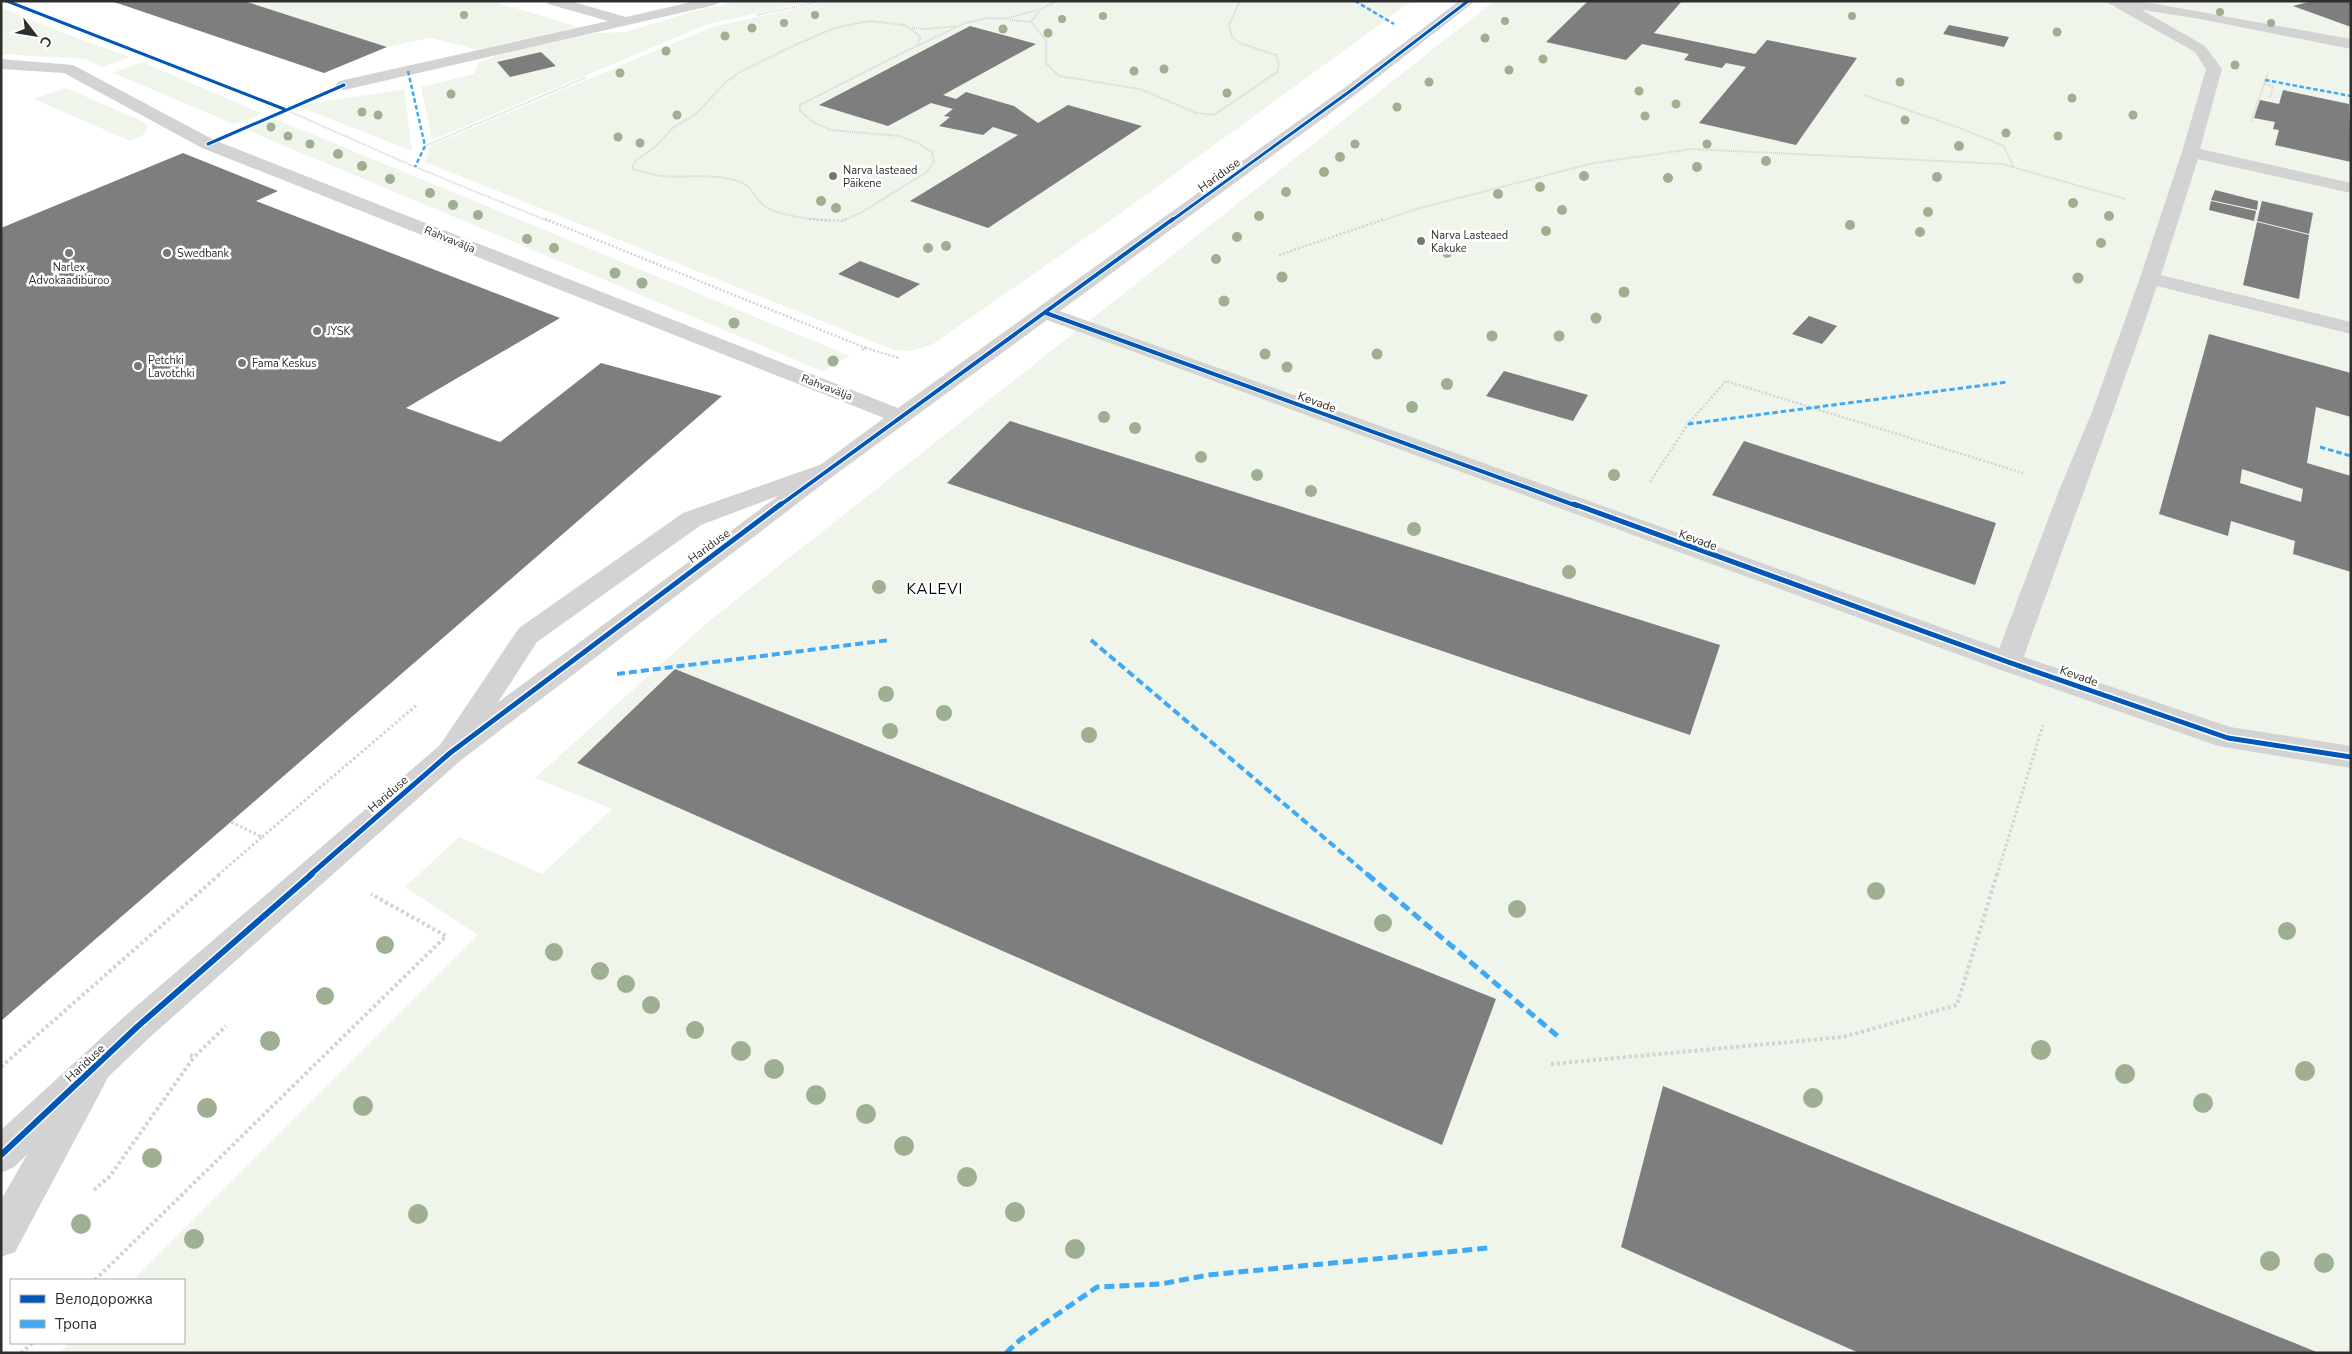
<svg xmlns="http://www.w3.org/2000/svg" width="2352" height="1354" font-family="'Nunito Sans',sans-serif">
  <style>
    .green { fill: #f0f5eb }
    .building { fill: #7e7e7e; fill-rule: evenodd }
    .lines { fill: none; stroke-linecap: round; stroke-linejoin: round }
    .path-far3 { stroke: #d3d3d3; stroke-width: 2; stroke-dasharray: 1 1; stroke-linecap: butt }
    .path-far2 { stroke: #d3d3d3; stroke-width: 2.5; stroke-dasharray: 2 2; stroke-linecap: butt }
    .path-far1 { stroke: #d3d3d3; stroke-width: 3; stroke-dasharray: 2.5 2.5; stroke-linecap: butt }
    .path { stroke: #d3d3d3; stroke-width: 4; stroke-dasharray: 3 3; stroke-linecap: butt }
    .lane { fill: #d3d3d3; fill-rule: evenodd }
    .street { fill: #d3d3d3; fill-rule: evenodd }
    .quiet-far3 { stroke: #3fa9f5; stroke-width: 2.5; stroke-dasharray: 4.5 2.5; stroke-linecap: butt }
    .quiet-far2 { stroke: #3fa9f5; stroke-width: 3; stroke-dasharray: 5.5 3; stroke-linecap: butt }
    .quiet-far1 { stroke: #3fa9f5; stroke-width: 4; stroke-dasharray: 8 4; stroke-linecap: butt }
    .quiet { stroke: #3fa9f5; stroke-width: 5; stroke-dasharray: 10 5; stroke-linecap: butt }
    .cycleway-far3-casing { stroke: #fff; stroke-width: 5 }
    .cycleway-far2-casing { stroke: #fff; stroke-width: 6 }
    .cycleway-far1-casing { stroke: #fff; stroke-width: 8 }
    .cycleway-casing { stroke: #fff; stroke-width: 9 }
    .cycleway-far3 { stroke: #0057b8; stroke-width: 3 }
    .cycleway-far2 { stroke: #0057b8; stroke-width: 4 }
    .cycleway-far1 { stroke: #0057b8; stroke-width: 5 }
    .cycleway { stroke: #0057b8; stroke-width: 6 }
    .tree { fill: #9eaf92 }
    .poi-dot { fill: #777; stroke: #fff; stroke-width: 2 }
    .labels { text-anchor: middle; stroke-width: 5; stroke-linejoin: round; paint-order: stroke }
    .far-poi-label { font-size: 11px; fill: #2e2e2e; stroke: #fff; text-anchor: start }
    .far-street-label { font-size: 11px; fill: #2e2e2e; stroke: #fff }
    .street-label { font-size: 12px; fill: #2e2e2e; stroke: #fff }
    .quarter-label { font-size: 15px; letter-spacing: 1px; fill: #000; stroke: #fff }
  </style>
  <rect width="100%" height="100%" fill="#fff"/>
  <!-- green -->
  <path class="green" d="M244,1H492L578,27L478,50L431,38L387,47Z
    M738,1H815L708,24L432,140L421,87L474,74L478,63L503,53L597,33L626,32L694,11Z
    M829,1H1412L1121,213L933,344L911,351L894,350L425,162L430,146L712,27Z
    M1494,1H2351V1353H60L70,1343H184V1280H133L478,935L405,887L459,837L542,874L612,809L535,778L708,622Z
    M1,7L58,31L130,57L101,67L85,59L1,54Z
    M142,62L263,114L234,124L113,73Z
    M66,88L144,122L148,128L143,135L130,141L34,99Z
    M404,89L412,151L297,106Z
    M275,119L850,356L822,371L247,130Z"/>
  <!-- building -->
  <path class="building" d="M244,1L387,47L324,73L114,2Z
    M1588,1H1682L1654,33L1755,54L1767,40L1857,58L1796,145L1699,123L1746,67L1726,63L1722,68L1684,60L1689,54L1642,44L1626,60L1546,42Z
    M2312,1H2351V27L2293,6Z
    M1949,25L2009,37L2004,47L1943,34Z
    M970,26L1036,44L943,95L956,99L966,92L1014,106L1038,123L1068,105L1142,126L988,228L910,201L1018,135L993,127L983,135L939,126L950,117L944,116L953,109L931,103L888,126L819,105Z
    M541,52L556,66L510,77L497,62Z
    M2283,90L2349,104L2351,162L2275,145L2279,130L2273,129L2275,122L2254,118L2260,100L2279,104Z
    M183,153L278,191L256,201L560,318L406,408L500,442L601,363L722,396L1,1021V228Z
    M2215,190L2258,201L2257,210L2211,200Z
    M2211,201L2256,211L2254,221L2209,210Z
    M2262,201L2313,213L2309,234L2257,221Z
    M2257,222L2309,235L2299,299L2243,285Z
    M860,261L920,284L898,298L838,274Z
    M1809,316L1837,326L1822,344L1792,334Z
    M2209,334L2351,373V417L2316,407L2307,463L2351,476V572L2293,554L2295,541L2231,521L2228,536L2159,514ZM2242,469L2303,489L2301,502L2240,483Z
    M1504,371L1588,395L1573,421L1486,396Z
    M1010,421L1720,645L1690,735L947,483Z
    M1744,441L1996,523L1975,585L1712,495Z
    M675,669L1496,999L1442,1145L577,763Z
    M1663,1086L2319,1353H1859L1621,1247Z"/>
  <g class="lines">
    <!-- path-far3 -->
    <path class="path-far3" d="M1057,1L1041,9L1031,22L1046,40V63L1059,76L1140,89L1196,113L1214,115L1277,72L1279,63L1276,55L1242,44L1232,37L1229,25L1240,1
      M757,15L822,1
      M1010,20L1031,22
      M912,28L928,29L956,26
      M917,46L965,23L988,18L1004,19L1038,10
      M2264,84L2273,86L2270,98
      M1864,95L1960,128L2004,146L2013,166
      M284,109L415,167L548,221
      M2251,121L2268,73
      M425,146L587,77
      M829,221C814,220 777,215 766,207C754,199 753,186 738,181C712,173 688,178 662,176C652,175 642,171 632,169L635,161L655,147L674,127L696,114L725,83L740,72L797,44L835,28L869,21L905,25L921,37L916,46L800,105V111L815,123L831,130L899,136L916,142L932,152L934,162L927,172L862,212L843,221
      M1382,221L1416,209L1594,163L1692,149L2002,164L2125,199"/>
    <!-- path-far2 -->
    <path class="path-far2" d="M545,219L866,348
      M809,219L842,221L846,219
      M1279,255L1385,219
      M862,350L866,348L899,358
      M1650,482L1688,424L1726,381L2023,473"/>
    <!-- path-far1 -->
    <path class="path-far1" d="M262,837L418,704
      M218,875L262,837L231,822
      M1997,875L2043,725"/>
    <!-- path -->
    <path class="path" d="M190,1055L194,1057L226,1026
      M1551,1064L1843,1037L1957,1005L1997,874
      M1,1067L220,874
      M94,1190L110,1176L194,1057
      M95,1280L446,936L371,894
      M21,1353L32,1343"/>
    <!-- lane -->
    <path class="lane" d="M546,1H570L626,17L695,1H722L715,5L344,90L338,88L336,85L338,82L344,80L608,21L548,4Z
      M2115,1H2126L2205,46L2222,69L2200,149L2351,183V193L2198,159L2161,275L2351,322V334L2157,286C2114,412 2067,536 2022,662L2018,669L2008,672L1998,669L1994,662L2060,488L2092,412L2140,278L2182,152L2206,69L2195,52L2115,7L2113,4Z
      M828,462L836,464L840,469L836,474L701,525L537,642L460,761L450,764L440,761L436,753L440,745L519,628L683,513Z
      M89,1063L101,1067L107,1079L101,1091L15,1252L1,1257V1200L77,1067Z"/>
    <!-- street -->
    <path class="street" d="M1459,1H1475L1359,92L1060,311L2018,655L2230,727L2351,746V768L2218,746L1998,669L1047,320L836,474L460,761L149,1038L14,1167L1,1173V1130L125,1016L440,745L884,418L202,148L64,73L1,69V59L73,65L214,140L898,408L1347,86Z
      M2104,1H2140L2351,39V49L2200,19L2111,5Z"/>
    <!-- quiet-far3 -->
    <path class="quiet-far3" d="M1355,1L1394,24
      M408,71L425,146L415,167
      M2265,80L2351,96"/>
    <!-- quiet-far2 -->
    <path class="quiet-far2" d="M1688,424L2008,382
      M2320,447L2351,456"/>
    <!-- quiet-far1 -->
    <path class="quiet-far1" d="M1091,640L1368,875
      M617,674L890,640"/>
    <!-- quiet -->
    <path class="quiet" d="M1367,874L1561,1039
      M1006,1353L1020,1340L1097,1287L1161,1284L1208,1275L1488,1248"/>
    <defs>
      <path id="cycleway-far3" d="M7,1L284,109
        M208,144L344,85
        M1171,221L1353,89L1468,1"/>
      <path id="cycleway-far2" d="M1046,313L1577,506
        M779,506L1173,219"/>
      <path id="cycleway-far1" d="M1574,504L2008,662L2228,738L2351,757
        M310,875L450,753L781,504"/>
      <path id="cycleway" d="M1,1155L137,1027L312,874"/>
    </defs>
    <!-- cycleway-far3 casing -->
    <use href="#cycleway-far3" class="cycleway-far3-casing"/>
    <!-- cycleway-far2 casing -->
    <use href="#cycleway-far2" class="cycleway-far2-casing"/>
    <!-- cycleway-far1 casing -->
    <use href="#cycleway-far1" class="cycleway-far1-casing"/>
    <!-- cycleway casing -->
    <use href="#cycleway" class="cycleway-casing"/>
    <!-- cycleway-far3 -->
    <use href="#cycleway-far3" class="cycleway-far3"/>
    <!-- cycleway-far2 -->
    <use href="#cycleway-far2" class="cycleway-far2"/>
    <!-- cycleway-far1 -->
    <use href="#cycleway-far1" class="cycleway-far1"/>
    <!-- cycleway -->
    <use href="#cycleway" class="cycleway"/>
  </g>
  <!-- trees -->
  <g class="tree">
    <circle cx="2220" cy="12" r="4"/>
    <circle cx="464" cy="15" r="4"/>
    <circle cx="815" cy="15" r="4"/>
    <circle cx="1103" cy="16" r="4"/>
    <circle cx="1852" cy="16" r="4"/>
    <circle cx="1062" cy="19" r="4"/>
    <circle cx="1505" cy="21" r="4"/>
    <circle cx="784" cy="23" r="4"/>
    <circle cx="2271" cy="23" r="4"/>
    <circle cx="752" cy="28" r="4.5"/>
    <circle cx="1003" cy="29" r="4.5"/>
    <circle cx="2057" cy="32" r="4.5"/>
    <circle cx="1048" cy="33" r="4.5"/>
    <circle cx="725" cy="36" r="4.5"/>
    <circle cx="1485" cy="38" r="4.5"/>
    <circle cx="666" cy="51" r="4.5"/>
    <circle cx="1543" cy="59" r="4.5"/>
    <circle cx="2235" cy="65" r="4.5"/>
    <circle cx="1164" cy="69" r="4.5"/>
    <circle cx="1509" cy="70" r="4.5"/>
    <circle cx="1134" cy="71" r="4.5"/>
    <circle cx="620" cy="73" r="4.5"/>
    <circle cx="1429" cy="82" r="4.5"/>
    <circle cx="1900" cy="82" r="4.5"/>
    <circle cx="1639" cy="91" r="4.5"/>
    <circle cx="1227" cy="93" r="4.5"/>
    <circle cx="451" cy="94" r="4.5"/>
    <circle cx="2072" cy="98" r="4.5"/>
    <circle cx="1676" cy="104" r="4.5"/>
    <circle cx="1397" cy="107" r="4.5"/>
    <circle cx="362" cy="112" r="4.5"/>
    <circle cx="378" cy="115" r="4.5"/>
    <circle cx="677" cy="115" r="4.5"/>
    <circle cx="2133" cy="115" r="4.5"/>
    <circle cx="1645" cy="116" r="4.5"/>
    <circle cx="1905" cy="120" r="4.5"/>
    <circle cx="271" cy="127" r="4.5"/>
    <circle cx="2006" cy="133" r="4.5"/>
    <circle cx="288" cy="136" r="4.5"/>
    <circle cx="2058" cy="136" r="4.5"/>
    <circle cx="618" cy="137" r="4.5"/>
    <circle cx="640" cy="143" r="4.5"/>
    <circle cx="310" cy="144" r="4.5"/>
    <circle cx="1355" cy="144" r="4.5"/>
    <circle cx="1707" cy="144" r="4.5"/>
    <circle cx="1959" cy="146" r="5"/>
    <circle cx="338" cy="154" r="5"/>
    <circle cx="1340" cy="157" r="5"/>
    <circle cx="1766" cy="161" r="5"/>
    <circle cx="362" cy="166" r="5"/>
    <circle cx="1697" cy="167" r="5"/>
    <circle cx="1324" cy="172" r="5"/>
    <circle cx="1584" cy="176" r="5"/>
    <circle cx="1937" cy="177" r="5"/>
    <circle cx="1668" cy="178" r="5"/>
    <circle cx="390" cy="179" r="5"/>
    <circle cx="1540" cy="187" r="5"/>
    <circle cx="1286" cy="192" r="5"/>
    <circle cx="430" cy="193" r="5"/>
    <circle cx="1498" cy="194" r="5"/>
    <circle cx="821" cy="201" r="5"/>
    <circle cx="2073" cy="203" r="5"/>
    <circle cx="453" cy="205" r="5"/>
    <circle cx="836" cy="208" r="5"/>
    <circle cx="1562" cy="210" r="5"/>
    <circle cx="1928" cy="212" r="5"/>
    <circle cx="478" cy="215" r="5"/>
    <circle cx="1259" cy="216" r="5"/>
    <circle cx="2109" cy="216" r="5"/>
    <circle cx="1850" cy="225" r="5"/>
    <circle cx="1546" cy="231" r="5"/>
    <circle cx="1920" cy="232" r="5"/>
    <circle cx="1237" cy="237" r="5"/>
    <circle cx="527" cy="239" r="5"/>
    <circle cx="2101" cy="243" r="5"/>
    <circle cx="946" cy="246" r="5"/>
    <circle cx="554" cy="248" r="5"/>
    <circle cx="928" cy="248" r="5"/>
    <circle cx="1447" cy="253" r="5"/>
    <circle cx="1216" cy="259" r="5"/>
    <circle cx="615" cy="273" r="5.5"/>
    <circle cx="1282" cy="277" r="5.5"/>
    <circle cx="2078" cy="278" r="5.5"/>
    <circle cx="642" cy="283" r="5.5"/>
    <circle cx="1624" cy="292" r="5.5"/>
    <circle cx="1224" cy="301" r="5.5"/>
    <circle cx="1596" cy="318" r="5.5"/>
    <circle cx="734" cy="323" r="5.5"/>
    <circle cx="1492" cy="336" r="5.5"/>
    <circle cx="1559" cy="336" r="5.5"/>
    <circle cx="1265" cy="354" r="5.5"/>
    <circle cx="1377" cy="354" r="5.5"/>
    <circle cx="833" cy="361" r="5.5"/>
    <circle cx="1287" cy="367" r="5.5"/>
    <circle cx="1447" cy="384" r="6"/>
    <circle cx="1412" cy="407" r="6"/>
    <circle cx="1104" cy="417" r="6"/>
    <circle cx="1135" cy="428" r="6"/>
    <circle cx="1201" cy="457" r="6"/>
    <circle cx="1257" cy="475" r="6"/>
    <circle cx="1614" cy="475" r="6"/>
    <circle cx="1311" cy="491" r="6"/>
    <circle cx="1414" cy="529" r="7"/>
    <circle cx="1569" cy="572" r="7"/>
    <circle cx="879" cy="587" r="7"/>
    <circle cx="886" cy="694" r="8"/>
    <circle cx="944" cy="713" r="8"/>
    <circle cx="890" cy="731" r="8"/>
    <circle cx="1089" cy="735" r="8"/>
    <circle cx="1876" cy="891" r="9"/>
    <circle cx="1517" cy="909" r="9"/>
    <circle cx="1383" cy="923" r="9"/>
    <circle cx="2287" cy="931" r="9"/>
    <circle cx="385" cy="945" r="9"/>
    <circle cx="554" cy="952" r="9"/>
    <circle cx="600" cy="971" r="9"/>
    <circle cx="626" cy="984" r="9"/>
    <circle cx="325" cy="996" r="9"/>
    <circle cx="651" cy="1005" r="9"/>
    <circle cx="695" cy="1030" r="9"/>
    <circle cx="270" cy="1041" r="10"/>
    <circle cx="2041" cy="1050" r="10"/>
    <circle cx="741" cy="1051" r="10"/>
    <circle cx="774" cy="1069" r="10"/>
    <circle cx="2305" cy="1071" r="10"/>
    <circle cx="2125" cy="1074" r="10"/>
    <circle cx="816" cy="1095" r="10"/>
    <circle cx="1813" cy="1098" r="10"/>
    <circle cx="2203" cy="1103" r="10"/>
    <circle cx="363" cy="1106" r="10"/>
    <circle cx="207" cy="1108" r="10"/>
    <circle cx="866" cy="1114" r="10"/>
    <circle cx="904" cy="1146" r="10"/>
    <circle cx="152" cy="1158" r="10"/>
    <circle cx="967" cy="1177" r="10"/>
    <circle cx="1015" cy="1212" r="10"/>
    <circle cx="418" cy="1214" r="10"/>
    <circle cx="81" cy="1224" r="10"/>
    <circle cx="194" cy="1239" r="10"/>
    <circle cx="1075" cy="1249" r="10"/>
    <circle cx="2270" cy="1261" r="10"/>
    <circle cx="2324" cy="1263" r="10"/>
  </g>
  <!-- markers -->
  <g class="poi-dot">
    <circle cx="833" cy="176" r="5"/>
    <circle cx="1421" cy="241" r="5"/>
    <circle cx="69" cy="253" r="5"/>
    <circle cx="167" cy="253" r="5"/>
    <circle cx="317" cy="331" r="5"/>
    <circle cx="242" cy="363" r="5"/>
    <circle cx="138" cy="366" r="5"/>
  </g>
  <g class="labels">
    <!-- far-poi labels -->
    <g class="far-poi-label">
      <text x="843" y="174">Narva lasteaed<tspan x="843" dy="13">Päikene</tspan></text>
      <text x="1431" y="239">Narva Lasteaed<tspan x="1431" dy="13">Kakuke</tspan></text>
      <text x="177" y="257">Swedbank</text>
      <text x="69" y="271" text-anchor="middle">Narlex<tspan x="69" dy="13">Advokaadibüroo</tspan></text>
      <text x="327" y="335">JYSK</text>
      <text x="148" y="364">Petchki<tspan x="148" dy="13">Lavotchki</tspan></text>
      <text x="252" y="367">Fama Keskus</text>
    </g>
    <!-- far-street labels -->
    <g class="far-street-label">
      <text transform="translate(450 239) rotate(22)" y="4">Rahvavälja</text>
      <text transform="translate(827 387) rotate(21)" y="4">Rahvavälja</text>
    </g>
    <!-- street labels -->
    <g class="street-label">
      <text transform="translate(1219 175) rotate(-36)" y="4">Hariduse</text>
      <text transform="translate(1317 402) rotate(20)" y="4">Kevade</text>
      <text transform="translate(1698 540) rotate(20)" y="4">Kevade</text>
      <text transform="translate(709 546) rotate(-37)" y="4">Hariduse</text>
      <text transform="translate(2079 676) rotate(19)" y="4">Kevade</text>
      <text transform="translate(388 794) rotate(-41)" y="4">Hariduse</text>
      <text transform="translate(85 1063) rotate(-43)" y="4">Hariduse</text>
    </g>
    <!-- quarter labels -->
    <g class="quarter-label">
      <text x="935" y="594">KALEVI</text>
    </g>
  </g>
  <!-- border -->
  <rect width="2352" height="1354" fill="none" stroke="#2e2e2e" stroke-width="5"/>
  <!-- legend -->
  <rect x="10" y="1279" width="175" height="65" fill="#ffffff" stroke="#ababab"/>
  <rect x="20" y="1295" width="25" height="8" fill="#0057b8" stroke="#ababab"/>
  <text x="55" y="1304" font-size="15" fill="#2e2e2e">Велодорожка</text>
  <rect x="20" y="1320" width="25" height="8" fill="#3fa9f5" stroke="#ababab"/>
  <text x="55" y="1329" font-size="15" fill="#2e2e2e">Тропа</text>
  <!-- north arrow -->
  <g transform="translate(35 35) rotate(121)" stroke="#ffffff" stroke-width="4" paint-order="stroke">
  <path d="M0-4L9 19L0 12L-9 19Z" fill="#2e2e2e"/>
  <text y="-8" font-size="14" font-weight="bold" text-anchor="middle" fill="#2e2e2e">С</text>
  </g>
</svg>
